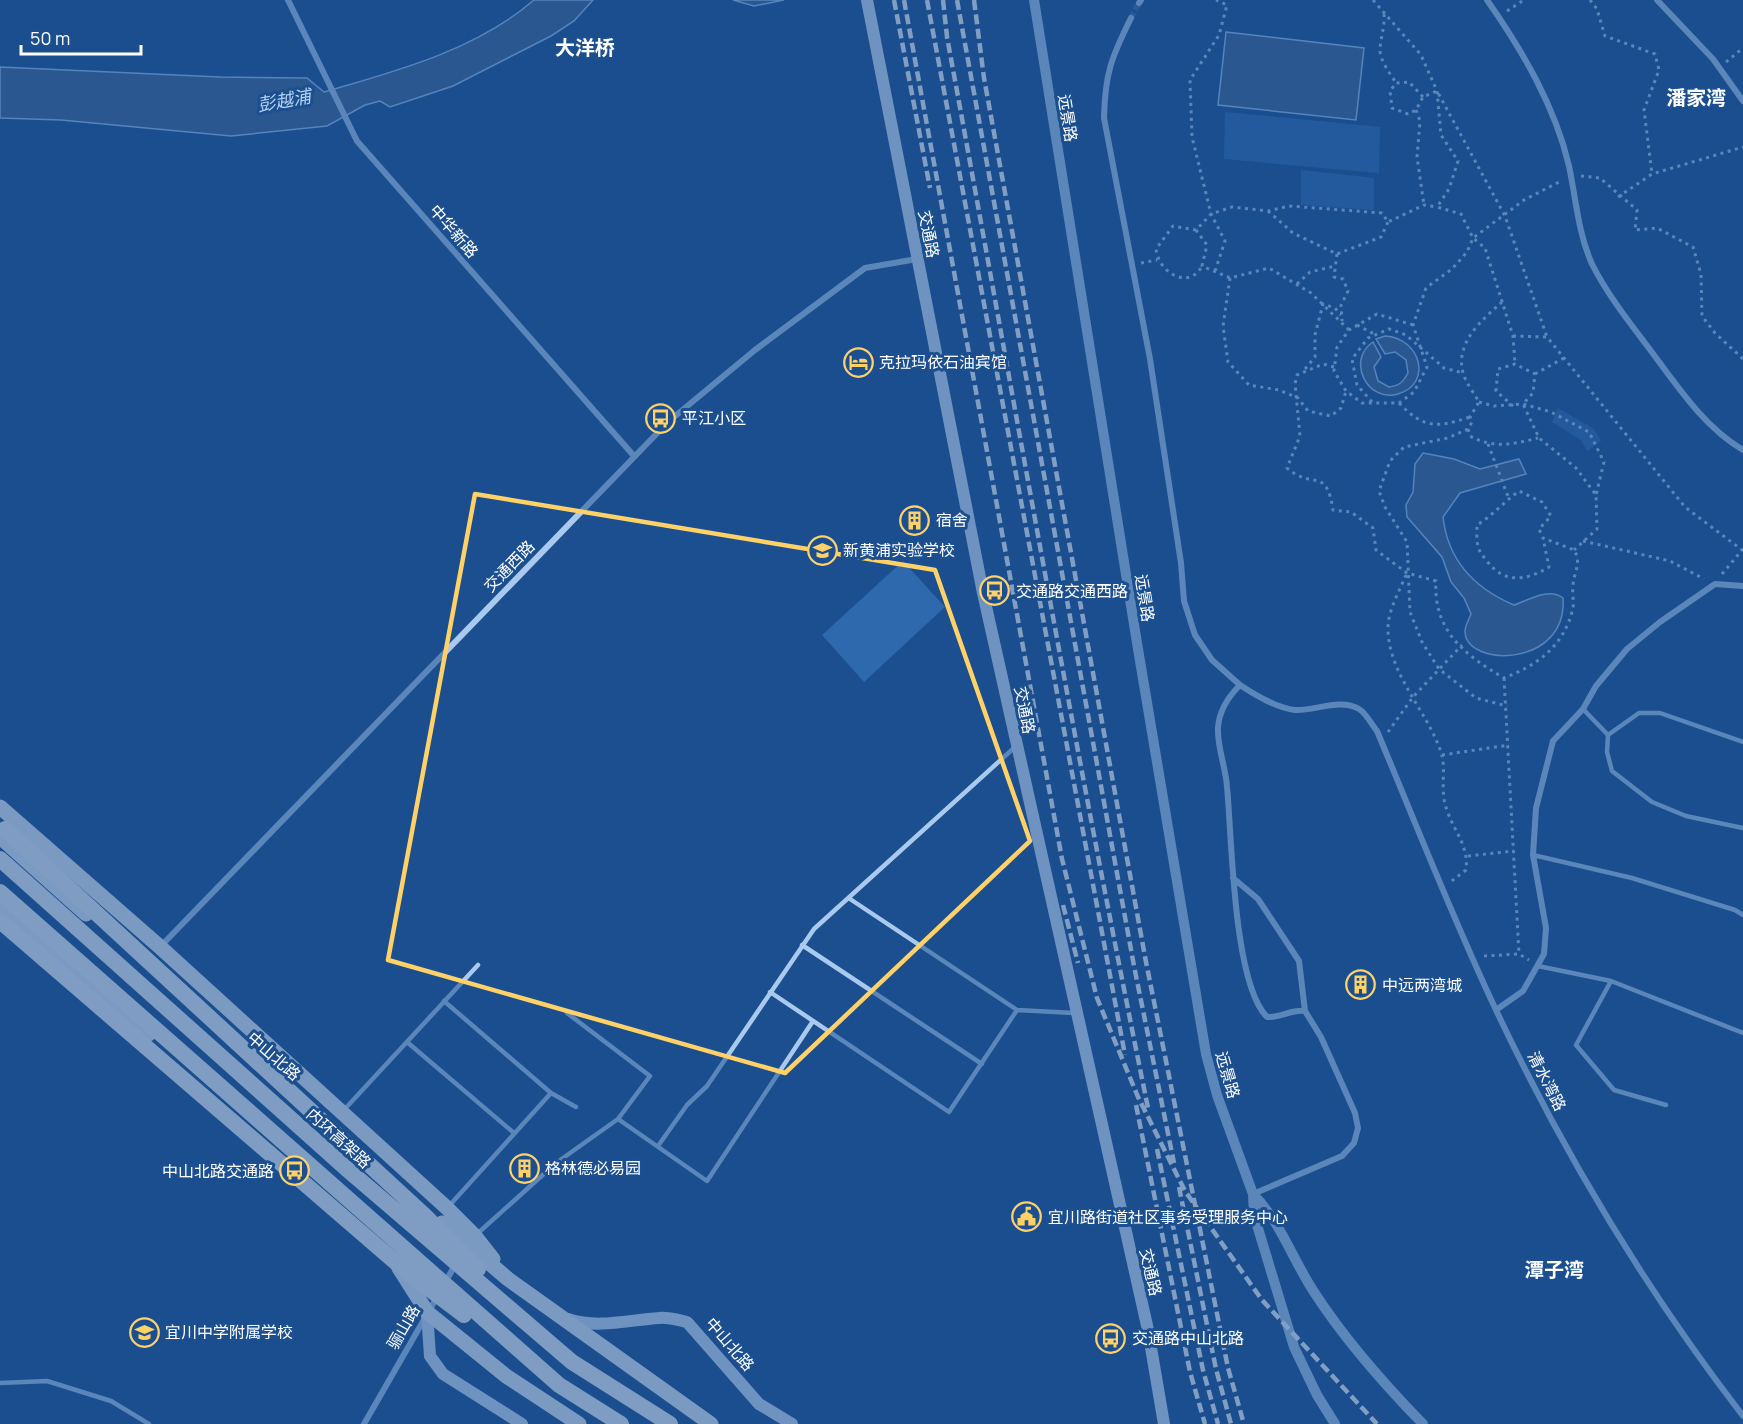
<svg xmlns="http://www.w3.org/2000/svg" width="1743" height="1424" font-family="Manrope,'Noto Sans SC',sans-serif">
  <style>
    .green { fill: #2e69ad }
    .water { fill: #3c6290; stroke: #9cc4f0; stroke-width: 1.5 }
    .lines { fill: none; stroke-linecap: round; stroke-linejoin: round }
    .minor-tunnel { stroke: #3d69a0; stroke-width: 6; stroke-dasharray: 6 3; stroke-linecap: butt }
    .path { stroke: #a9c9ee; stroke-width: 3; stroke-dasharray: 3 4.5; stroke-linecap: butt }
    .service { stroke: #a9c9ee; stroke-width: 4.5 }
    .minor { stroke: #a9c9ee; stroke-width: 6 }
    .tertiary { stroke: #a9c9ee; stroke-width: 10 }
    .secondary { stroke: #d6e6fa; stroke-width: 12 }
    .primary { stroke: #f0f6ff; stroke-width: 15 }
    .rail { stroke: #fff; stroke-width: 4.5; stroke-dasharray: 10 4.5; stroke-linecap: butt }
    .trunk-bridge { stroke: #f8faff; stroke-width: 16 }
    .marked { fill: none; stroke: #ffd166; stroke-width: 4.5; stroke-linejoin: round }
    .labels { text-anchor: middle; stroke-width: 6; stroke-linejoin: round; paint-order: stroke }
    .street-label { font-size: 16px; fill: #fff; stroke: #1b4f8f }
    .poi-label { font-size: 16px; fill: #fff; stroke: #1b4f8f; text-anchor: start }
    .water-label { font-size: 18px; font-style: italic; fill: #b5d3f5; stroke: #1b4f8f }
    .quarter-label { font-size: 20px; font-weight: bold; fill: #fff; stroke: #1b4f8f }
  </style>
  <rect width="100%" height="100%" fill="#1b4f8f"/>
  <!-- green -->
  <path class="green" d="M1225,112L1380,127L1379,173L1224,159Z
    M1301,170L1374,178V210L1301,205Z
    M1558,408L1594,429L1601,441L1587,451L1581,440L1552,422Z
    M903,561L945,607L864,682L822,635Z"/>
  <!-- water -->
  <path class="water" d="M534,0H593L574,21L551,36L453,86L390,107L380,101L365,105L327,126L231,136L61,120L0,118V67L220,77L307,78L324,92C397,71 476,50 534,0Z
    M733,0H784L754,6Z
    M1226,32L1364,48L1356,120L1218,105Z
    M1385,336C1421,338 1433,384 1398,394C1367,403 1346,360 1373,342L1381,357L1374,367L1378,381L1389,387C1399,386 1403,382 1408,373L1406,360L1395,352L1385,354L1376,339Z
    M1423,453L1454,459L1480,469L1519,459L1526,474L1460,493L1443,517C1448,561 1476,589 1514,605C1529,600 1549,587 1563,598C1568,668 1465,668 1465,631C1465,626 1469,619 1471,614L1464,598L1451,582L1442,557L1407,517L1406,505L1413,492L1415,464Z"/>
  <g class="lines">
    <!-- minor-tunnel -->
    <path class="minor-tunnel" d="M1131,18L1139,3"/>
    <!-- path -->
    <path class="path" d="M1373,0L1421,55L1437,91L1441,135L1458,161L1449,189L1437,207L1461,214L1473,238L1485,248L1513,336L1515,364
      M1590,0L1597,9L1605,36L1655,54L1659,70L1644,110L1652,174
      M1507,11L1524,0
      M1384,14C1385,26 1381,36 1380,48C1379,60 1390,73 1396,83
      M1726,62L1743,48
      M1423,97L1409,82L1396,83L1390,91L1392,108L1408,114L1416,110L1423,97L1437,91L1505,216L1547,337
      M1416,110L1420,121L1417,157L1424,205
      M1581,176L1600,178L1637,210L1635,230L1657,228L1693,247L1701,274L1702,316L1715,333L1743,359
      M1618,197L1652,174L1743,147
      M1268,211L1293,233L1337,254L1381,237L1388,222
      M1196,230L1173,226L1156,249C1158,272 1189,291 1202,266
      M1337,254L1334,277L1343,279L1348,291L1341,305L1342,321
      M1141,263L1157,260
      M1215,271L1225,241L1211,214L1192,137L1190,80L1219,35L1227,5L1216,0
      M1230,278L1223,326L1228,362L1249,385L1279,390L1298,398L1308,411L1331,416L1341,408L1346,391
      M1297,284L1310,272L1335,266
      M1502,302C1482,320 1455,342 1463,373C1466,383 1474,393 1479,402L1470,417L1472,422L1468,429L1448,438L1404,447L1390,461L1379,491L1385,507L1407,542L1410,612L1422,642L1439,669L1476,698L1507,706
      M1357,325L1374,334
      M1413,325L1377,314L1349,330L1337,347L1334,371L1346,391L1362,403H1399L1414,392L1427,367L1413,325L1426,288L1452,269L1467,252L1473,238L1524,200L1561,181
      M1349,330L1311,293L1269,268L1230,278L1202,266L1207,245L1196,230L1211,214L1232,207L1268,211L1289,206L1382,213L1388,222L1424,205L1437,207
      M1513,336L1547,337L1685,507L1742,550
      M1334,367L1323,364L1297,375L1295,384L1300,436L1287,468C1313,491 1326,465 1333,510L1351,512L1373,528L1376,550L1407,573L1436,581C1433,631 1465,655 1504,678C1538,665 1564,646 1573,608C1574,601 1572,593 1573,585C1574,572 1582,562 1574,550L1543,538L1539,529L1551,516L1542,502L1519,491C1504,502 1493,515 1477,525C1477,532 1476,542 1479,549C1480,553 1484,557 1487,561C1504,584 1526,581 1549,567L1543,538
      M1305,369L1315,357V335L1323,304L1335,308L1341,315
      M1535,374L1564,358
      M1372,402L1357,385L1352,359L1368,338L1389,329L1406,335L1444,368L1463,373
      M1479,402L1494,406L1523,404L1551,412L1589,432L1604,462L1596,495
      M1399,403C1424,429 1437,428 1470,417
      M1513,406L1496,391L1498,369L1515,364L1535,374L1533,393L1523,404L1539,438L1576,468L1596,495L1597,529L1574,550
      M1468,429L1470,436C1493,449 1514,444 1538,438
      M1488,444L1509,499
      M1583,541L1670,561L1704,579
      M1722,574L1743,549
      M1406,575C1399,592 1387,612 1388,631C1390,676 1427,711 1441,752C1447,770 1439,790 1447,810C1454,832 1469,845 1466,870L1449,883
      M1504,678L1519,954
      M1388,732L1413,697L1462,645
      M1442,755L1509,745
      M1468,856L1514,851
      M1484,956L1519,954L1529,960"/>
    <!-- service -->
    <path class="service" d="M1583,709L1608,735L1639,713H1660L1743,742
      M1608,735L1607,752L1612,771L1652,802L1686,816L1743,828
      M1533,855L1632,878L1735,910L1743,915
      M850,899L1017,1010
      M802,945L982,1064
      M1538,966L1611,981L1743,1033
      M1611,981L1576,1045L1614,1090L1666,1105
      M770,992L949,1112L1017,1010L1074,1013
      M444,1001L551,1093L576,1107
      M407,1042L514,1133
      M343,1111L478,965
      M618,1119L707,1181L813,1021
      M658,1146L687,1105L707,1086L814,929L1015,747
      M449,1206L551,1093
      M477,1234L556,1163L618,1119L650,1076L567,1013
      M0,1383L47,1381L111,1401L149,1424"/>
    <!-- minor -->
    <path class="minor" d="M288,0L357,141L634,456
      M1487,0C1522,50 1555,106 1569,166C1576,199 1578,233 1592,264C1606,292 1626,318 1645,343C1674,381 1701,425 1743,450
      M1657,0L1713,59L1743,101
      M1139,3L1141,0
      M1131,18C1111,58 1105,74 1104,118L1150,359L1181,563L1184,601L1195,635L1212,660L1240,685C1228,697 1219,710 1218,728C1217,747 1226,768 1227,787C1232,837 1233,983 1267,1017C1281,1018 1291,1009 1305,1011L1321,1037L1355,1113L1358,1128L1354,1143L1342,1156L1253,1194
      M1240,685C1255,695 1277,708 1295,710C1315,711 1340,698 1359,709C1366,713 1372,725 1377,731C1416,824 1453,919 1496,1010C1564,1154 1646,1290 1743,1416
      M1233,878L1258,899L1299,961L1305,1011
      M160,947L668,422L755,350L865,268L917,259
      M1496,1010L1523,991L1544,954L1546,928L1533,855L1536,808L1553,741L1583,709L1596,686L1627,649L1660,622L1715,584L1743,586
      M445,1283L456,1263
      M364,1424L437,1297"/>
    <!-- tertiary -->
    <path class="tertiary" d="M1034,0L1137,643L1206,1054L1217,1095L1253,1194L1254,1215L1294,1347L1317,1395L1335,1424
      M1253,1194C1280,1221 1293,1260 1314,1292C1345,1340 1383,1383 1423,1424"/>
    <!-- secondary -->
    <path class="secondary" d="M867,0L983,593L1148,1330L1164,1424
      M427,1312L430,1356L443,1374L522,1424
      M568,1319C598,1329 628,1320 659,1318C668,1317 678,1320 687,1322L759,1404L792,1424"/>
    <!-- primary -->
    <path class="primary" d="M0,807L160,947L447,1208L475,1236L493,1259
      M0,837L86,914
      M0,907L149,1034
      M442,1223L508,1279L711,1424
      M399,1268L427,1312L506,1376L579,1424"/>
    <!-- rail -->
    <path class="rail" d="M894,0L930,188
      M904,0L1062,859L1097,998L1138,1097L1185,1191L1262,1300L1377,1424
      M927,0L1125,1055
      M943,0L947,37C1013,394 1075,752 1148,1108
      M957,0L1134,966L1174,1163
      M974,0L984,78L1146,962L1228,1368L1244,1424
      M1063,905L1078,963
      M1136,1105L1190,1372L1205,1424
      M1157,1149L1203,1370L1218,1424
      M1179,1187L1216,1369L1231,1424"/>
    <!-- trunk-bridge -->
    <path class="trunk-bridge" d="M5,829L425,1216L478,1269
      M0,859L348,1170L572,1362L670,1424
      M0,892L559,1385L621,1424
      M0,921L407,1272L464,1315"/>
  </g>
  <!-- marked area -->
  <path d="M0 0H1743V1424H0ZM475,494L935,570L1030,841L785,1073L388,960Z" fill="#1b4f8f" fill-opacity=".55" fill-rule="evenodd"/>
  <path class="marked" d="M475,494L935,570L1030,841L785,1073L388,960Z"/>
  <!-- icons -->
  <defs>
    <symbol id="hotel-ring" viewBox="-11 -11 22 22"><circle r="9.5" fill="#1b4f8f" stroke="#ffd166" stroke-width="1.5"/><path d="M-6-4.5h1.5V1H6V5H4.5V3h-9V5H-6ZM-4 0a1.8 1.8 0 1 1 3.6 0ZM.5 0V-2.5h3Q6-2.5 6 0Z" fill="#ffd166"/></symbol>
    <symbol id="bus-ring" viewBox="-11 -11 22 22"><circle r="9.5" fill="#1b4f8f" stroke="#ffd166" stroke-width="1.5"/><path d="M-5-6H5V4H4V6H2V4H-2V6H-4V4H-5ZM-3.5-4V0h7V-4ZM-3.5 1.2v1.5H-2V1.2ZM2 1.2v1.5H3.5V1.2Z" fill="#ffd166"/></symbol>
    <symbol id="building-ring" viewBox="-11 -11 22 22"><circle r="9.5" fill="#1b4f8f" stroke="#ffd166" stroke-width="1.5"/><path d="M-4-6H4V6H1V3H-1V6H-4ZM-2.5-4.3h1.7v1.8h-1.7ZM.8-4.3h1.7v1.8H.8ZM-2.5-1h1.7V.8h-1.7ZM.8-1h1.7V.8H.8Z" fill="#ffd166"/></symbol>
    <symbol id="school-ring" viewBox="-11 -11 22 22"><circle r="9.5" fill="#1b4f8f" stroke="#ffd166" stroke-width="1.5"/><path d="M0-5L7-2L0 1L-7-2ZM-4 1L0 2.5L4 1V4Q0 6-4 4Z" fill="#ffd166"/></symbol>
    <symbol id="civic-ring" viewBox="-11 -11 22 22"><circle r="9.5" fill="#1b4f8f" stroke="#ffd166" stroke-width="1.5"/><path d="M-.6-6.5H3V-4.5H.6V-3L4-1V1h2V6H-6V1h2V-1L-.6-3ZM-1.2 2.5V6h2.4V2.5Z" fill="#ffd166"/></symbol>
  </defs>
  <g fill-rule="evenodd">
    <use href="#hotel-ring" x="842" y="346" width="33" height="33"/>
    <use href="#bus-ring" x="644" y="402" width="33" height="33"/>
    <use href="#building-ring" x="898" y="504" width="33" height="33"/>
    <use href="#school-ring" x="806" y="534" width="33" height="33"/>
    <use href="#bus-ring" x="978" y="574" width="33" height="33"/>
    <use href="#building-ring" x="1344" y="968" width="33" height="33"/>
    <use href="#building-ring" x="508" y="1152" width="33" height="33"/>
    <use href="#bus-ring" x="278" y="1154" width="33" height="33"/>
    <use href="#civic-ring" x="1010" y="1200" width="33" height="33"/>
    <use href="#school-ring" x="128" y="1316" width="33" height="33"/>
    <use href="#bus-ring" x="1094" y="1322" width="33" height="33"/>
  </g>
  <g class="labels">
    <!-- street labels -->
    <g class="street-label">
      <text transform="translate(1068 118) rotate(81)" y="6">远景路</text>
      <text transform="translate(454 231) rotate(49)" y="6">中华新路</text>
      <text transform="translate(929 234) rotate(79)" y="6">交通路</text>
      <text transform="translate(509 566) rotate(-46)" y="6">交通西路</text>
      <text transform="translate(1145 598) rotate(81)" y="6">远景路</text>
      <text transform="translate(1025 710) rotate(79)" y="6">交通路</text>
      <text transform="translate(274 1056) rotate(41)" y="6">中山北路</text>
      <text transform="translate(1228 1075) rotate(74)" y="6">远景路</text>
      <text transform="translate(1547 1081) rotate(63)" y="6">清水湾路</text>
      <text transform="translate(339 1138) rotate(42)" y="6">内环高架路</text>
      <text transform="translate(1151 1272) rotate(77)" y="6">交通路</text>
      <text transform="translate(403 1327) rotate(-60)" y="6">骊山路</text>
      <text transform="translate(730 1344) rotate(49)" y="6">中山北路</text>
    </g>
    <!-- poi labels -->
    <g class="poi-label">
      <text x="879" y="368">克拉玛依石油宾馆</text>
      <text x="682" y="424">平江小区</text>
      <text x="936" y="526">宿舍</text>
      <text x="843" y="556">新黄浦实验学校</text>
      <text x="1016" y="597">交通路交通西路</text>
      <text x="1382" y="991">中远两湾城</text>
      <text x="545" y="1174">格林德必易园</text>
      <text x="274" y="1177" text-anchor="end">中山北路交通路</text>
      <text x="1048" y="1223">宜川路街道社区事务受理服务中心</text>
      <text x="165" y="1338">宜川中学附属学校</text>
      <text x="1132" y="1344">交通路中山北路</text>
    </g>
    <!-- water labels -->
    <g class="water-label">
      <text transform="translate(284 101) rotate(-10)" y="6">彭越浦</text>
    </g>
    <!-- quarter labels -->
    <g class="quarter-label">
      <text x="585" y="55">大洋桥</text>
      <text x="1696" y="105">潘家湾</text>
      <text x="1554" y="1277">潭子湾</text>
    </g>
  </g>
  <!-- scale -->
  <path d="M21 45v9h120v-9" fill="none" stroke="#ffffff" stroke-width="3"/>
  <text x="30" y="45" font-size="18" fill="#ffffff" stroke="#1b4f8f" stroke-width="4.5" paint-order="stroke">50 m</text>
</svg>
